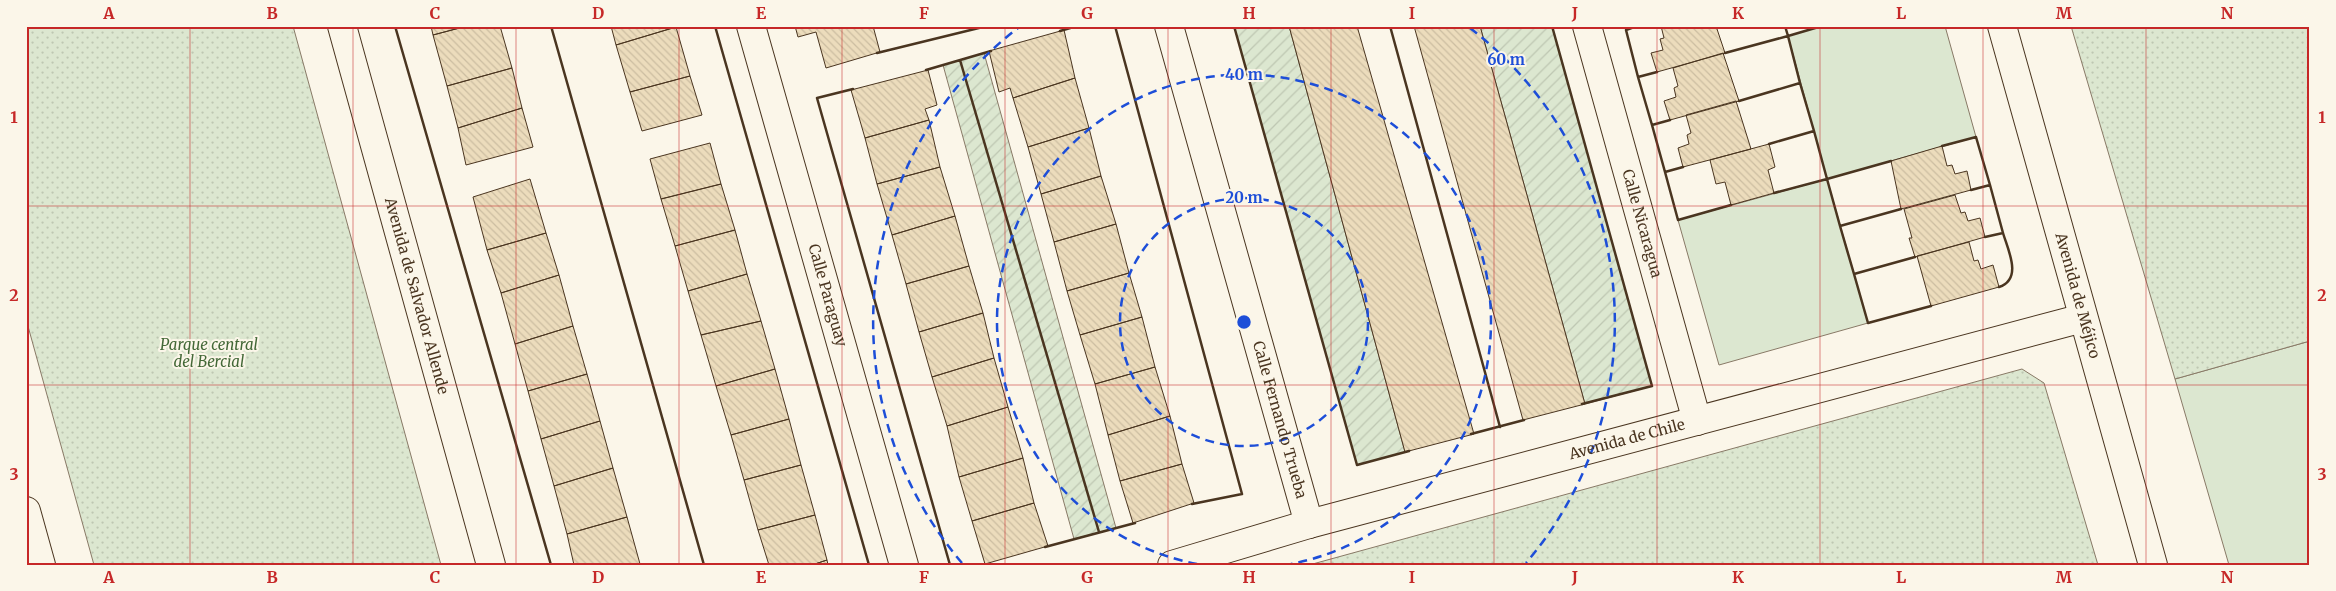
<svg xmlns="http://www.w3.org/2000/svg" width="2336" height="591" font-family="Merriweather,serif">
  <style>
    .grass { fill: #dce7d0; stroke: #887966 }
    .park { fill: url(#park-dots); stroke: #887966 }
    .garden { fill: url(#garden-furrows); stroke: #887966 }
    .building { fill: url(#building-back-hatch); stroke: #4a3520 }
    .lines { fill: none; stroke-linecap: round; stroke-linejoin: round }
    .minor-casing { stroke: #4a3520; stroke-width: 30 }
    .minor { stroke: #fbf6e9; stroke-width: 28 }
    .wall { stroke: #4a3520; stroke-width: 2.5 }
    .grid { fill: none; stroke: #c62828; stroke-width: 1; stroke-opacity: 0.55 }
    .ring { fill: none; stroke: #1d4ed8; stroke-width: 2.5; stroke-dasharray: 9 6 }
    .labels { text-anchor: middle; stroke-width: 4; stroke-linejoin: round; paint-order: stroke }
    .street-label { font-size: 15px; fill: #4a3520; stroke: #fbf6e9 }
    .park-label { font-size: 15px; font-style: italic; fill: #436837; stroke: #fbf6e9 }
    .centre { fill: #1d4ed8; stroke: #fbf6e9; stroke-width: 2.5 }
    .ring-label { font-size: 15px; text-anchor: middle; font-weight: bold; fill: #1d4ed8; stroke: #fbf6e9; stroke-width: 4; stroke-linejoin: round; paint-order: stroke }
    .neatline { fill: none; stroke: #c62828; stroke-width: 2 }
    .grid-label { font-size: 16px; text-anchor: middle; font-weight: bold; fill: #c62828 }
  </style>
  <defs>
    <pattern id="park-dots" width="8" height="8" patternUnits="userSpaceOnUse" patternTransform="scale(1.25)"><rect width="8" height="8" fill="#dce7d0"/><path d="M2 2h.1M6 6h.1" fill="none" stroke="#bec7b2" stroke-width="1.8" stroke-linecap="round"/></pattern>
    <pattern id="garden-furrows" width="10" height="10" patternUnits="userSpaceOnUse" patternTransform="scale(1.25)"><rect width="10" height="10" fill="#dce7d0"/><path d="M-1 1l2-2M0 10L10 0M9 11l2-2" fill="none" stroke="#bec7b2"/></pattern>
    <pattern id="building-back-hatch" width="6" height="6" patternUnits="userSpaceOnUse" patternTransform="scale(1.25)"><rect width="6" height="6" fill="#ecdcbc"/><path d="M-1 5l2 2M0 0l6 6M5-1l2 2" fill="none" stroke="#ccbda1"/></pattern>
  </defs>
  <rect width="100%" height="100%" fill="#fbf6e9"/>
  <!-- grass -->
  <path class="grass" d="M1822,26H1945L1976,137L1827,179L1868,323L1719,365L1678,220L1827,179L1788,36Z
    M2310,341V565H2229L2175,379Z"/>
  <!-- park -->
  <path class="park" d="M26,26H293L441,565H94L26,319Z
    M2071,26H2310V341L2175,379Z
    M2022,369L2044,383L2098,565H1309Z"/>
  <!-- garden -->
  <path class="garden" d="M1234,26H1289L1405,452L1357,465Z
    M1480,26H1552L1652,386L1585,404Z
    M984,53L1116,528L1074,539L943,65Z"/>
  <!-- building -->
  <path class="building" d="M431,26H467L433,35Z
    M467,26H500L512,68L447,86L433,35Z
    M611,26H676V27L616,45Z
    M795,26H873L880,52L826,68L816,32L798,37Z
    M1289,26H1357L1474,434L1405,452Z
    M1414,26H1480L1585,404L1523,420Z
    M1661,26H1716L1725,53L1657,72L1651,53L1663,50L1660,39L1664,38Z
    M676,27L690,76L630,92L616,45Z
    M1064,30L1075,78L1013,98L1010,88L999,92L989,51Z
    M1723,53L1739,101L1670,120L1664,101L1676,97L1674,88L1678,86L1673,68Z
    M512,68L522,108L458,128L447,86Z
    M928,70L937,105L925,109L929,120L865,138L851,90Z
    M690,76L702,115L642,131L630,92Z
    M1075,78L1089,128L1028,147L1013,98Z
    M1736,101L1751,149L1683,167L1678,148L1689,144L1687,135L1691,133L1686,115Z
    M522,108L533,147L466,165L458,128Z
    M929,120L940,167L877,184L865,138Z
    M1089,128L1101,176L1041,194L1028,147Z
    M710,143L721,184L661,199L650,159Z
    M1769,144L1775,167L1768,170L1774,193L1731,205L1725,182L1716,184L1710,160Z
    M1942,146L1947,166L1952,165L1955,174L1967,171L1971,190L1901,209L1891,161Z
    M940,167L955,216L892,235L877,184Z
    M1101,176L1116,224L1054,242L1041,194Z
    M530,179L546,233L487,250L473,197Z
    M721,184L735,230L675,246L661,199Z
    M1955,195L1961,213L1965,212L1968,221L1980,218L1985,237L1915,257L1909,238H1912L1904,209Z
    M955,216L969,266L906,284L892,235Z
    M1116,224L1129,273L1067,291L1054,242Z
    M735,230L747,274L688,291L675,246Z
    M546,233L559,275L501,293L487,250Z
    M1969,242L1974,261L1978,260L1981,269L1993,265L1999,287L1931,306L1917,256Z
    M969,266L983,313L919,332L906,284Z
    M1129,273L1142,317L1080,335L1067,291Z
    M747,274L761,321L701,335L688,291Z
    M559,275L573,326L515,344L501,293Z
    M983,313L994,358L932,377L919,332Z
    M1142,317L1155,367L1095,384L1080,335Z
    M761,321L775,369L716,386L701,335Z
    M573,326L587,374L528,391L515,344Z
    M994,358L1008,407L947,426L932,377Z
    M1155,367L1170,416L1108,435L1095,384Z
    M775,369L789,419L731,435L716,386Z
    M587,374L600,421L541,439L528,391Z
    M1008,407L1023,458L959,477L947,426Z
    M1170,416L1182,464L1120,481L1108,435Z
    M789,419L801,465L744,480L731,435Z
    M600,421L613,468L554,486L541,439Z
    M1023,458L1034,503L972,521L959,477Z
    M1182,464L1194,503L1133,523L1120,481Z
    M801,465L815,515L758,530L744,480Z
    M613,468L627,517L567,534L554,486Z
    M1034,503L1048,546L985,564L972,521Z
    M815,515L827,560L812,565H769L758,530Z
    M627,517L640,564L574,565L567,534Z
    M827,560L828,565H812Z"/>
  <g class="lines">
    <defs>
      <g id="minor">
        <path id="s1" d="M342,26L491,565"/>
        <path id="s2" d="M751,26L904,565"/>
        <path id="s3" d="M1169,26L1309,524"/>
        <path id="s4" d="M1587,26L1697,421"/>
        <path id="s5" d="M2002,26L2153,565"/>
        <path d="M26,511L41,565"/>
        <path id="s6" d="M1172,565L1309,524L2083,318"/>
      </g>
    </defs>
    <!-- minor casing -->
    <use href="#minor" class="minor-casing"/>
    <!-- minor -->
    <use href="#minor" class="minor"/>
    <!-- wall -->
    <path class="wall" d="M395,26L551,565
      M551,26L704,565
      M715,26L869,565
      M1115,26L1242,494L1192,504
      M1234,26L1357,465L1409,451
      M1390,26L1500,427
      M1552,26L1652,386L1582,404
      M1637,26L1626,30L1638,77
      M1785,26L1788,36L1822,26
      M1060,31L1077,26
      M877,53L987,26
      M1725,53L1788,36L1800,83
      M960,60L1099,532
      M926,70L991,51
      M853,89L817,98L950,565
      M1739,101L1800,83L1814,131
      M1652,125L1638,77L1657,72
      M1769,144L1814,131L1827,179L1774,193
      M1942,146L1976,137L1990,185L1971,190
      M1891,161L1827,179L1840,226L1901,209
      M1683,167L1665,172L1678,220L1731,205
      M1665,172L1652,125L1670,120
      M1840,226L1854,274L1915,257
      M1985,237L2003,233L1990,185
      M1854,274L1868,323L1931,306
      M1999,287C2023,279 2008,250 2003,233
      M1471,434L1524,420
      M1045,547L1135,523"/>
  </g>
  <!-- grid -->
  <path class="grid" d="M190,26V565M353,26V565M516,26V565M679,26V565M842,26V565M1005,26V565M1168,26V565M1331,26V565M1494,26V565M1657,26V565M1820,26V565M1983,26V565M2146,26V565M26,206H2310M26,385H2310"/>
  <!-- distance rings -->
  <g class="ring">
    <circle cx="1244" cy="322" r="124"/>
    <path d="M1197 564A247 247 0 1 1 1291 564"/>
    <path d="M962 563A371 371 0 0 1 1018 28M1470 28A371 371 0 0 1 1526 563"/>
  </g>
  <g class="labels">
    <!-- street labels -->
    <g class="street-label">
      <text dy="5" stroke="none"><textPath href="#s4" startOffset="205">Calle Nicaragua</textPath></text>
      <text dy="5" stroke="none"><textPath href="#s1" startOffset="280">Avenida de Salvador Allende</textPath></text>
      <text dy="5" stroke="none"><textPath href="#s2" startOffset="280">Calle Paraguay</textPath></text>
      <text dy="5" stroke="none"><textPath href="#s5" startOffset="280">Avenida de Méjico</textPath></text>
      <text dy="5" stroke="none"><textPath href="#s3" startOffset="409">Calle Fernando Trueba</textPath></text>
      <text dy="5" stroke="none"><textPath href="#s6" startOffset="472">Avenida de Chile</textPath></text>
    </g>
    <!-- park labels -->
    <g class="park-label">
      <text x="209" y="350">Parque central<tspan x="209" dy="17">del Bercial</tspan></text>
    </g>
  </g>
  <circle cx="1244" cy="322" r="8" class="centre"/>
  <g class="ring-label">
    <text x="1506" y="65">60 m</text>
    <text x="1244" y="80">40 m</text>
    <text x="1244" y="203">20 m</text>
  </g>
  <!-- border -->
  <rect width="2336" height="591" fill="none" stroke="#fbf6e9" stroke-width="55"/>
  <rect x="28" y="28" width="2280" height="536" class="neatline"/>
  <g class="grid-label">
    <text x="109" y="19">A</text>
    <text x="272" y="19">B</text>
    <text x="435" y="19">C</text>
    <text x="598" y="19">D</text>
    <text x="761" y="19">E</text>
    <text x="924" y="19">F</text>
    <text x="1087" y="19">G</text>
    <text x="1249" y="19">H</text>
    <text x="1412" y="19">I</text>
    <text x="1575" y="19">J</text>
    <text x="1738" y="19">K</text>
    <text x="1901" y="19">L</text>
    <text x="2064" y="19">M</text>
    <text x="2227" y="19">N</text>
    <text x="14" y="123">1</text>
    <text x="2322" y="123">1</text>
    <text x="14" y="301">2</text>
    <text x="2322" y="301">2</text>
    <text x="14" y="480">3</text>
    <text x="2322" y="480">3</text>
    <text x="109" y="583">A</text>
    <text x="272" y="583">B</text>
    <text x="435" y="583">C</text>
    <text x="598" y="583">D</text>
    <text x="761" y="583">E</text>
    <text x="924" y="583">F</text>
    <text x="1087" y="583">G</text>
    <text x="1249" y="583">H</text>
    <text x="1412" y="583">I</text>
    <text x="1575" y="583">J</text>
    <text x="1738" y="583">K</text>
    <text x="1901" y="583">L</text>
    <text x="2064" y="583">M</text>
    <text x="2227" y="583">N</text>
  </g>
</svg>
